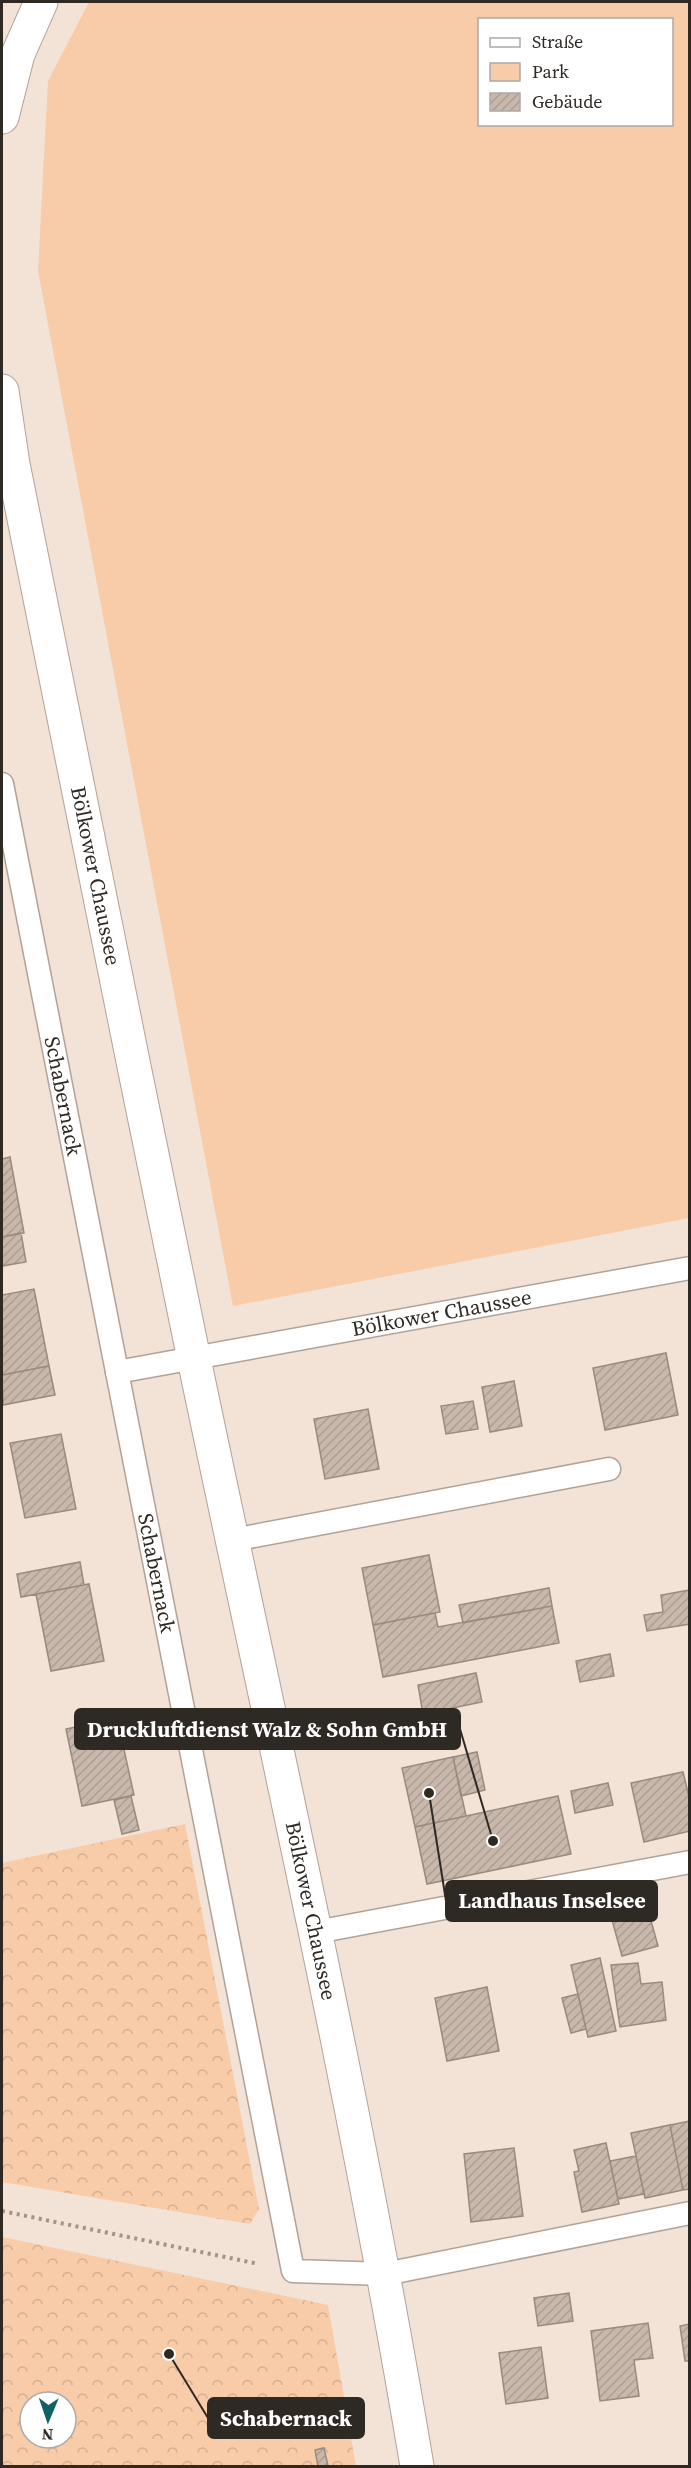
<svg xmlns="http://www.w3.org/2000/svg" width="691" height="2468" font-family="'Source Serif 4',serif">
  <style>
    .green { fill: #f8cba9; fill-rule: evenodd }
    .forest { fill: url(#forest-crowns); fill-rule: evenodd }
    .building { fill: url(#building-hatch); stroke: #998a7e; stroke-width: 1.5 }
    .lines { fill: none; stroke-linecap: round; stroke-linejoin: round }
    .lane-casing { stroke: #b2a296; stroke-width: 25 }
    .secondary-casing { stroke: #b2a296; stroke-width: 35 }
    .path { stroke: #9f938a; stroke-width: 4; stroke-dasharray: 3 4.5; stroke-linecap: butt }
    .lane { stroke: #fff; stroke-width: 22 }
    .secondary { stroke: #fff; stroke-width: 33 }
    .labels { text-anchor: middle; stroke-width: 5; stroke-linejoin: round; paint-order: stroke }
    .street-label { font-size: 21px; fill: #2f2924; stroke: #fff }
    .leader { fill: none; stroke: #2f2924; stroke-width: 2 }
    .callout-dot { fill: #2f2924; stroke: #fff; stroke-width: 2 }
    .callout { fill: #2f2924; stroke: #2f2924; stroke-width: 2 }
    .callout-label { font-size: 22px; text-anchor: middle; font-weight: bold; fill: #fff }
  </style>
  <defs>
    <pattern id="forest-crowns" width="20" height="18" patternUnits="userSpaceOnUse" patternTransform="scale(1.5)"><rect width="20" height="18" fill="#f8cba9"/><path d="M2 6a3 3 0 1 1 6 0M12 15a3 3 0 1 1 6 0" fill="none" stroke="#d5ae91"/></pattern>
    <pattern id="building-hatch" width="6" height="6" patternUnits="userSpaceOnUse" patternTransform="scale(1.5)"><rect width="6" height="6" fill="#c8b7ab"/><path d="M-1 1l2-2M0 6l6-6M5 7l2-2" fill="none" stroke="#ac9d93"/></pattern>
  </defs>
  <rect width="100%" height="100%" fill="#f3e2d6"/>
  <!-- green -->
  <path class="green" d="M89,2H689V1218L233,1306L38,271L48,81ZM480,20H672V124H480Z"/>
  <!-- forest -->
  <path class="forest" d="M185,1824L259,2209L250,2224L2,2182V1863Z
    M2,2237L328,2305L356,2466H2ZM30,2402H66V2438H30Z"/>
  <!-- building -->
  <path class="building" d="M10,1157L24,1233L2,1237V1159Z
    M21,1233L26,1262L2,1266V1237Z
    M34,1289L49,1366L2,1375V1295Z
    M666,1353L678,1415L605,1430L593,1368Z
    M49,1366L55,1395L3,1405L2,1375Z
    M514,1381L522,1426L490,1432L482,1387Z
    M473,1401L478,1429L446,1434L441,1406Z
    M368,1409L379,1469L325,1479L314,1419Z
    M61,1434L76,1509L25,1518L10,1443Z
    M429,1555L440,1612L373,1625L362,1568Z
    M80,1562L84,1585L21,1597L17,1574Z
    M89,1584L104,1661L51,1671L36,1594Z
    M549,1588L552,1606L463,1623L459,1605Z
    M690,1590V1624L647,1631L644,1615L663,1612L661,1595Z
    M552,1606L559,1643L383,1677L373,1625L435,1613L438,1627Z
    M610,1654L614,1676L580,1682L576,1661Z
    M476,1673L482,1702L423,1714L418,1685Z
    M117,1718L134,1795L82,1806L66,1729Z
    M477,1752L485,1790L461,1796L453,1757Z
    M453,1757L466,1816L415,1827L402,1768Z
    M683,1772L690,1801V1831L644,1842L631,1783Z
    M608,1783L613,1805L575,1813L571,1791Z
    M131,1796L139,1830L122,1834L114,1800Z
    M558,1796L571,1854L427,1884L415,1827Z
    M648,1910L658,1946L622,1956L612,1920Z
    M600,1958L616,2031L588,2037L571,1965Z
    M638,1963L641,1984L662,1982L666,2020L620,2027L611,1965Z
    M487,1987L499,2051L447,2061L435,1998Z
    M578,1994L586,2029L571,2033L562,1998Z
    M690,2121V2189L683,2190L670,2125Z
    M670,2125L683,2190L645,2198L631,2133Z
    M606,2143L619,2204L582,2212L574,2172L579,2171L574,2150Z
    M514,2148L523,2216L471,2222L464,2154Z
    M636,2156L644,2194L618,2199L610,2161Z
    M569,2293L573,2321L538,2326L534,2298Z
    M648,2323L653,2358L634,2360L639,2396L600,2401L591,2331Z
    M690,2324V2361H685L680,2326Z
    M541,2347L548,2398L506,2404L499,2353Z
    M324,2448L328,2466H318L315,2450Z"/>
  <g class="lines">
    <defs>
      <g id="lane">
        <path id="s1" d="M2,784L293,2271L385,2274L690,2213"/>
        <path id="s2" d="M117,1372L690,1268"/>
        <path d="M233,1540L609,1469"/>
        <path d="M316,1932L690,1862"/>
      </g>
      <g id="secondary">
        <path d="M2,117L18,54L41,2"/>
        <path id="s3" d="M2,391L13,464C73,762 132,1061 194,1359C271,1728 355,2095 417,2466"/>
      </g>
    </defs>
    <!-- lane casing -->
    <use href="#lane" class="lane-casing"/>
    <!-- secondary casing -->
    <use href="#secondary" class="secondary-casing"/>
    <!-- path -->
    <path class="path" d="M2,2211L259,2264"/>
    <!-- lane -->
    <use href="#lane" class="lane"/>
    <!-- secondary -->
    <use href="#secondary" class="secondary"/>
  </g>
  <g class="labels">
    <!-- street labels -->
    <g class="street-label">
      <text dy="7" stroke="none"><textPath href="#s3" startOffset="494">Bölkower Chaussee</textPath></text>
      <text dy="7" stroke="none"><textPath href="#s1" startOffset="318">Schabernack</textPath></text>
      <text dy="7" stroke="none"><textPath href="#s2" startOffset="330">Bölkower Chaussee</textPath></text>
      <text dy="7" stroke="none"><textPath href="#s1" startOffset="804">Schabernack</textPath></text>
      <text dy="7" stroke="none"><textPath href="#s3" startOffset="1551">Bölkower Chaussee</textPath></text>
    </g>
  </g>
  <!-- callouts -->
  <path class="leader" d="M493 1841L460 1729M429 1793L446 1901M169 2354L208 2418"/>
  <g class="callout-dot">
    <circle cx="493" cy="1841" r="6"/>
    <circle cx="429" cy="1793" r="6"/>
    <circle cx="169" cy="2354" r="6"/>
  </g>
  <g class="callout">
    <rect x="75" y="1709" width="385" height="40" rx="6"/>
    <rect x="446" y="1881" width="211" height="40" rx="6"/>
    <rect x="208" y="2398" width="156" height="40" rx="6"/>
  </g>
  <g class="callout-label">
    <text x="267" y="1737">Druckluftdienst Walz &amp; Sohn GmbH</text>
    <text x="552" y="1908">Landhaus Inselsee</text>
    <text x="286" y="2426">Schabernack</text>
  </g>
  <!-- border -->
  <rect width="691" height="2468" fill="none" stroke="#2f2924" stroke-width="6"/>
  <!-- legend -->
  <rect x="478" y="18" width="195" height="108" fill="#ffffff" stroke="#aca9a7" stroke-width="1.5"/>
  <rect x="490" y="38" width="30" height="9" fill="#ffffff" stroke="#aca9a7" stroke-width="1.5"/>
  <text x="532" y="48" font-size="18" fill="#2f2924">Straße</text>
  <rect x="490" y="63" width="30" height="18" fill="#f8cba9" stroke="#aca9a7" stroke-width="1.5"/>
  <text x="532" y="78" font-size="18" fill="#2f2924">Park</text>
  <rect x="490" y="93" width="30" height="18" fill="url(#building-hatch)" stroke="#aca9a7" stroke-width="1.5"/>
  <text x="532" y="108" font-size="18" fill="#2f2924">Gebäude</text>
  <!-- north arrow -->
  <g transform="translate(48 2420) rotate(182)"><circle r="28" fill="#ffffff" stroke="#aca9a7" stroke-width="1.5"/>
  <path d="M0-4.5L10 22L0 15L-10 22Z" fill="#116262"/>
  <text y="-9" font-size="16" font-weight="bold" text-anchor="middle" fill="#2f2924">N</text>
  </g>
</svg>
